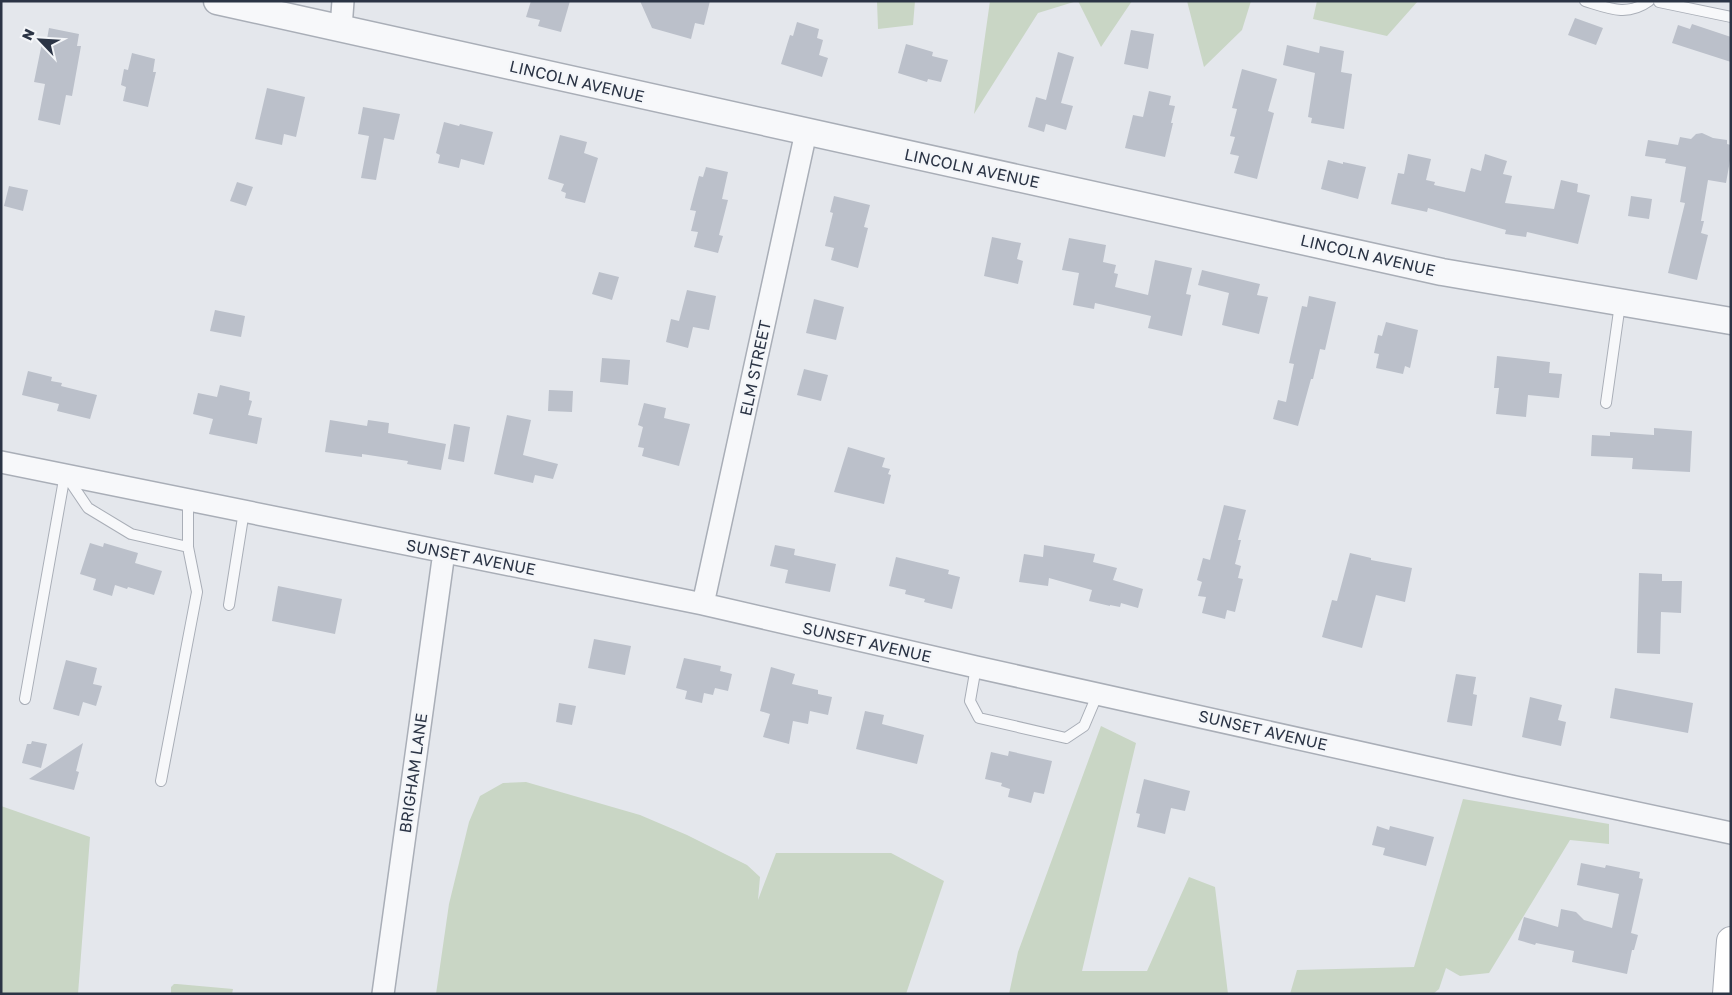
<svg xmlns="http://www.w3.org/2000/svg" width="1732" height="995" font-family="'Golos Text',sans-serif">
  <style>
    .green { fill: #c9d6c5 }
    .building { fill: #bbc0ca }
    .lines { fill: none; stroke-linecap: round; stroke-linejoin: round }
    .service-casing { stroke: #a9aeb7; stroke-width: 12 }
    .minor-casing { stroke: #a9aeb7; stroke-width: 24 }
    .tertiary-casing { stroke: #a9aeb7; stroke-width: 29 }
    .secondary-casing { stroke: #a9aeb7; stroke-width: 30 }
    .service { stroke: #f7f8fa; stroke-width: 10 }
    .minor { stroke: #f7f8fa; stroke-width: 21 }
    .tertiary { stroke: #f7f8fa; stroke-width: 26 }
    .secondary { stroke: #fff; stroke-width: 28 }
    .labels { text-anchor: middle; stroke-width: 4.5; stroke-linejoin: round; paint-order: stroke }
    .street-label { font-size: 16px; fill: #2b3445; stroke: #f4f6f9 }
  </style>
  <rect width="100%" height="100%" fill="#e4e7ec"/>
  <!-- green -->
  <path class="green" d="M877,1H915L913,25L878,29Z
    M990,1H1077L1038,13L974,114Z
    M1078,1H1132L1101,47Z
    M1187,1H1251L1242,30L1204,67Z
    M1317,1H1418L1387,36L1313,19Z
    M1101,726L1136,743L1082,971H1147L1189,877L1215,887L1228,994H1009L1018,952Z
    M526,782L640,815L687,835L747,865L760,877L758,900L776,853H891L944,881L906,994H436L449,904L469,822L480,796L503,783Z
    M1463,799L1609,824V844L1570,840L1489,973L1460,976L1446,968L1439,989L1433,994H1290L1297,970L1414,967Z
    M1,806L90,837L78,994H1Z
    M174,984H177L233,989L232,994H171V987Z"/>
  <!-- building -->
  <path class="building" d="M531,1H570L561,32L538,26L540,20L526,17Z
    M640,1H710L704,25L695,23L691,39L652,28Z
    M1575,18L1603,28L1596,45L1568,35Z
    M797,22L819,29L817,38L823,40L819,55L828,58L822,77L781,64L790,35L793,36Z
    M1692,24L1731,37V62L1672,43L1678,25L1690,29Z
    M49,28L79,34L77,46H81L72,96L66,95L60,125L38,120L45,84L34,82L43,38L47,39Z
    M1131,30L1154,34L1148,69L1124,64Z
    M906,44L933,52L932,56L948,60L941,82L928,79L927,82L898,73Z
    M1287,45L1319,53L1320,46L1344,51L1341,72L1352,74L1344,129L1311,123L1312,118L1308,117L1315,73L1283,65Z
    M1058,52L1074,57L1061,103L1073,106L1066,130L1046,124L1044,132L1028,127L1036,97L1046,100Z
    M132,53L155,59L153,72H156L148,107L123,101L126,87L121,85L124,69L128,70Z
    M1242,69L1277,79L1268,111L1274,113L1257,179L1234,173L1239,156L1230,154L1235,137L1230,136L1237,109L1232,108Z
    M267,88L305,97L296,137L284,134L282,145L255,139Z
    M1149,91L1171,96L1169,105L1175,106L1171,123H1173L1165,157L1125,148L1133,115L1143,117Z
    M363,107L400,114L394,140L384,138L376,180L361,178L369,136L358,134Z
    M444,122L459,126L460,124L493,132L484,165L461,159L459,168L438,163L440,155L436,153Z
    M1702,133L1713,138L1727,140V144L1731,145V155L1726,183L1708,180L1701,221H1704L1701,233L1708,235L1697,280L1668,273L1685,203L1680,202L1686,167L1665,163L1666,159L1645,156L1648,140L1678,145L1680,137L1691,139L1696,134Z
    M560,135L587,142L584,153L598,158L585,203L565,198L566,193L561,191L564,184L548,179Z
    M1408,154L1431,159L1426,180L1435,182L1434,185L1465,192L1471,168L1481,171L1485,154L1507,161L1503,174L1512,176L1505,203L1554,209L1561,180L1578,184L1577,192L1590,195L1578,244L1527,232L1526,237L1505,234L1506,230L1428,208L1427,212L1391,204L1398,173L1404,174Z
    M1328,160L1343,164V162L1366,167L1358,199L1321,189Z
    M706,167L728,172L722,199L728,200L719,235L723,236L718,253L694,247L698,232L691,231L696,211L690,210L699,176L703,177Z
    M237,182L253,187L246,206L230,201Z
    M9,186L28,190L23,211L4,206Z
    M834,196L870,205L864,227L868,228L858,268L831,260L834,248L825,246L833,213L830,212Z
    M1631,196L1652,199L1649,219L1628,216Z
    M992,237L1021,243L1017,259L1023,261L1018,284L984,276Z
    M1069,238L1106,245L1103,262L1116,265L1114,273L1118,274L1115,287L1148,295L1155,260L1192,268L1186,294L1191,295L1182,336L1148,328L1151,316L1095,303L1094,309L1073,305L1079,273L1062,270Z
    M1202,270L1260,284L1257,295L1268,297L1259,334L1222,325L1229,293L1198,285Z
    M599,272L619,277L612,300L592,294Z
    M687,290L716,296L709,330L693,327L688,348L666,342L671,319L679,321Z
    M1309,296L1336,302L1325,350L1320,349L1313,379H1311L1298,426L1273,419L1278,400L1286,402L1294,364L1289,363L1302,306L1307,307Z
    M814,299L844,307L836,340L806,333Z
    M215,310L245,316L241,337L210,331Z
    M1386,322L1418,330L1410,368L1405,366L1403,374L1376,368L1379,354L1374,353L1378,335L1382,336Z
    M1497,356L1550,362L1549,373L1562,374L1559,398L1528,395L1526,417L1496,414L1499,388H1494Z
    M602,358L630,360L628,385L600,382Z
    M804,369L828,375L821,401L797,395Z
    M28,371L52,377L51,381L62,383L61,386L97,395L90,419L57,411L59,404L22,395Z
    M220,385L250,392L249,400L252,401L248,415L262,418L257,444L209,434L213,419L193,414L198,393L217,397Z
    M549,390L573,391L572,412L548,411Z
    M644,403L666,408L664,418L690,424L679,466L642,456L644,448L638,447L643,427L638,425Z
    M507,415L531,420L523,455L558,464L553,479L535,475L533,483L494,474Z
    M330,420L367,426L368,420L389,423L388,433L446,444L441,470L407,464L408,461L362,454V457L325,452Z
    M454,424L470,427L464,462L448,459Z
    M1654,428L1692,431L1690,472L1632,469L1633,458L1591,456L1592,435L1610,436V432L1654,435Z
    M848,447L885,458L882,467L890,469L888,474L891,475L884,504L834,492Z
    M1224,505L1246,510L1238,540H1241L1235,564L1241,566L1238,578L1243,579L1235,612L1227,610L1225,619L1202,613L1206,597L1198,596L1202,582L1197,580L1203,558L1210,560Z
    M90,543L103,547L104,543L138,553L135,563L162,571L154,595L128,587L127,589L115,585L112,596L93,590L96,579L80,574Z
    M775,545L795,549L794,555L836,564L830,592L785,583L788,570L770,566Z
    M1044,545L1095,554L1093,562L1117,568L1113,580L1143,589L1138,608L1121,603L1120,607L1110,605V606L1089,601L1092,590L1049,578L1048,586L1019,582L1024,554L1043,557Z
    M1350,553L1371,558V560L1412,568L1405,602L1376,595L1362,648L1322,637L1332,600L1337,601Z
    M896,557L949,570L948,574L960,577L952,609L924,602L925,599L905,594L906,590L889,586Z
    M1639,573L1662,574V581H1682L1681,613L1661,612L1660,654L1637,653Z
    M278,586L342,599L335,634L272,621Z
    M594,639L631,646L625,675L588,668Z
    M684,658L721,666L720,671L732,674L728,691L715,688L713,695L704,693L702,703L685,699L687,691L676,688Z
    M66,660L97,668L93,684L102,686L96,706L83,702L79,716L53,709Z
    M771,667L795,674L792,684L818,690V694L832,697L828,715L810,711L808,724L793,721L789,744L763,737L770,714L760,711Z
    M1456,674L1476,677L1473,694L1477,695L1472,726L1447,722Z
    M1615,688L1693,703L1688,733L1610,718Z
    M1530,697L1562,705L1558,720L1566,722L1561,746L1522,737Z
    M559,703L576,706L572,725L556,722Z
    M865,711L884,715L882,724L924,735L917,764L856,749Z
    M32,741L47,744L41,768L22,763L27,744H31Z
    M83,743L76,771L79,772L74,790L29,779Z
    M1009,751L1052,761L1044,794L1034,792L1031,803L1008,797L1010,789L1001,786L1002,783L985,779L991,752L1008,756Z
    M1144,779L1190,791L1185,811L1171,808L1165,834L1137,827L1140,814L1136,813Z
    M1377,826L1389,830L1390,826L1434,837L1426,866L1383,855L1385,848L1372,845Z
    M1581,863L1605,868L1606,865L1640,872L1639,878L1643,879L1631,933L1638,935L1634,950H1632L1627,974L1572,962L1574,951L1536,943L1535,945L1518,940L1524,917L1558,927L1561,909L1576,912L1584,920L1612,928L1619,894L1577,885Z"/>
  <g class="lines">
    <defs>
      <path id="service" d="M1585,1C1608,8 1627,17 1649,1
        M1659,2L1731,17
        M1606,403L1620,304
        M67,477L88,508L131,534L188,547
        M229,605L244,511
        M976,667L970,701L979,718L1066,738L1084,726L1098,693
        M25,699L65,474
        M161,781L197,592L188,547V499"/>
      <path id="minor" d="M341,28L343,1
        M1,462L703,604L976,667L1511,786L1731,833
        M703,604L806,132
        M383,994L444,552"/>
      <path id="tertiary" d="M217,1L1442,272L1731,321"/>
      <path id="secondary" d="M1727,994L1731,941"/>
    </defs>
    <!-- service casing -->
    <use href="#service" class="service-casing"/>
    <!-- minor casing -->
    <use href="#minor" class="minor-casing"/>
    <!-- tertiary casing -->
    <use href="#tertiary" class="tertiary-casing"/>
    <!-- secondary casing -->
    <use href="#secondary" class="secondary-casing"/>
    <!-- service -->
    <use href="#service" class="service"/>
    <!-- minor -->
    <use href="#minor" class="minor"/>
    <!-- tertiary -->
    <use href="#tertiary" class="tertiary"/>
    <!-- secondary -->
    <use href="#secondary" class="secondary"/>
  </g>
  <g class="labels">
    <!-- street labels -->
    <g class="street-label">
      <text transform="translate(577 81) rotate(13)" y="6">LINCOLN AVENUE</text>
      <text transform="translate(972 168) rotate(12)" y="6">LINCOLN AVENUE</text>
      <text transform="translate(1368 255) rotate(13)" y="6">LINCOLN AVENUE</text>
      <text transform="translate(755 368) rotate(-78)" y="6">ELM STREET</text>
      <text transform="translate(471 557) rotate(11)" y="6">SUNSET AVENUE</text>
      <text transform="translate(867 642) rotate(13)" y="6">SUNSET AVENUE</text>
      <text transform="translate(1263 730) rotate(13)" y="6">SUNSET AVENUE</text>
      <text transform="translate(413 773) rotate(-82)" y="6">BRIGHAM LANE</text>
    </g>
  </g>
  <!-- border -->
  <rect width="1732" height="995" fill="none" stroke="#2b3445" stroke-width="5"/>
  <!-- north arrow -->
  <g transform="translate(40 40) rotate(295)" stroke="#f4f6f9" stroke-width="4" paint-order="stroke">
  <path d="M0-4L9 19L0 12L-9 19Z" fill="#2b3445"/>
  <text y="-8" font-size="14" font-weight="bold" text-anchor="middle" fill="#2b3445">N</text>
  </g>
</svg>
